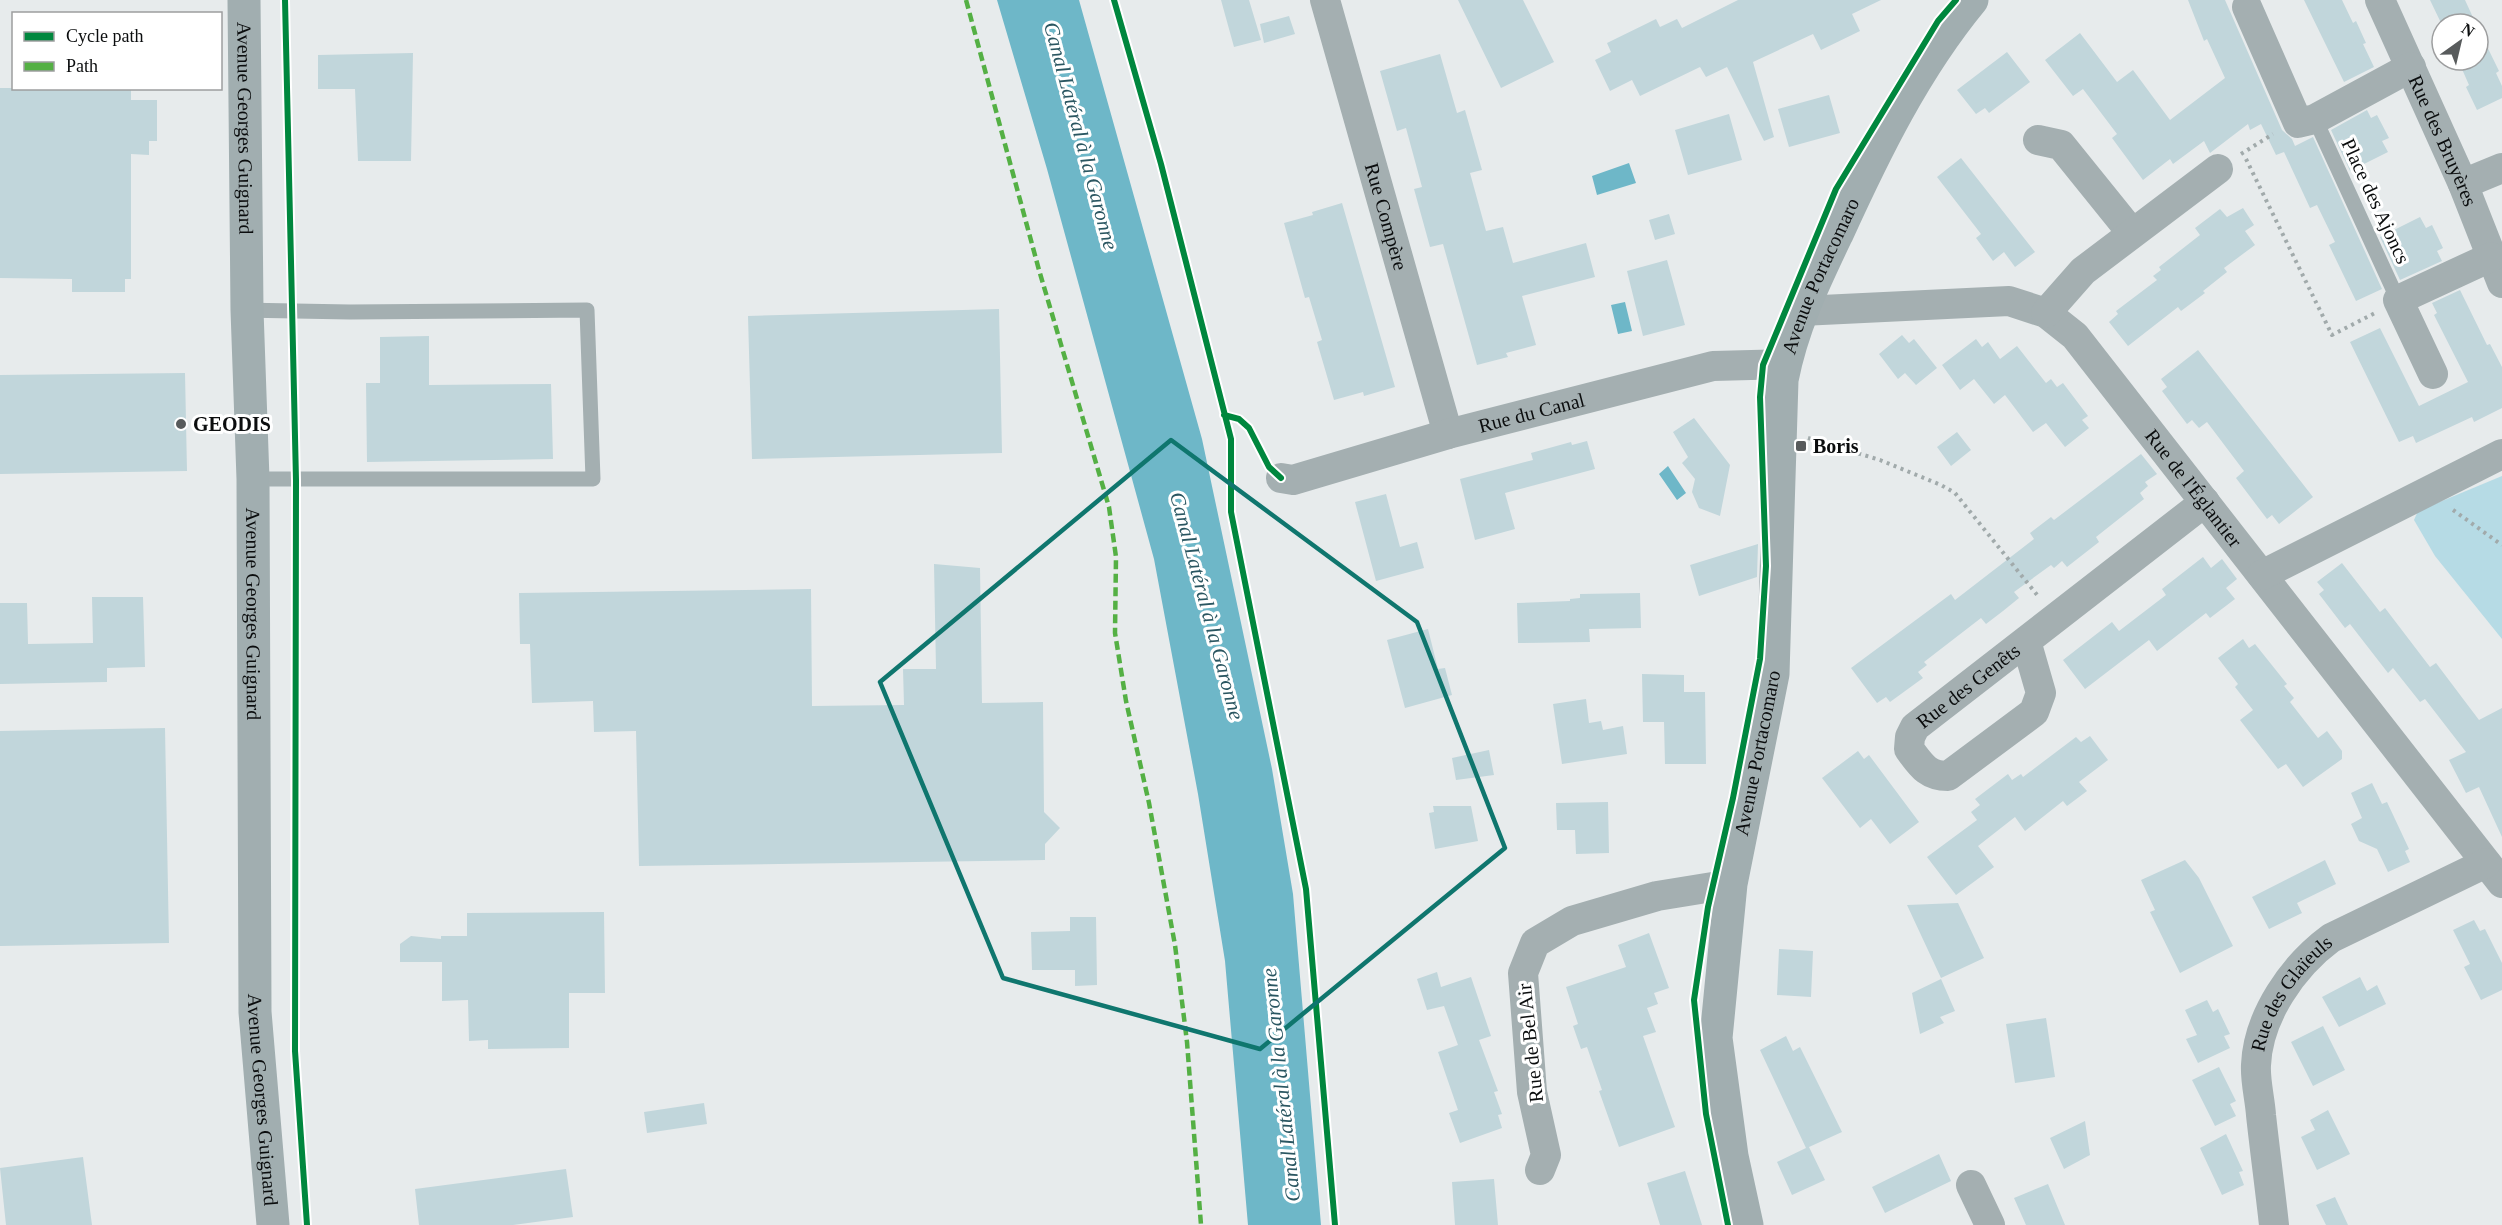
<svg xmlns="http://www.w3.org/2000/svg" width="2502" height="1225" font-family="'Times New Roman',serif">
  <style>
    .green { fill: #b6dbe5 }
    .water { fill: #6eb7c8 }
    .building { fill: #c1d6db }
    .lines { fill: none; stroke-linecap: round; stroke-linejoin: round }
    .path { stroke: #a1aaab; stroke-width: 4; stroke-dasharray: 3 4.5; stroke-linecap: butt }
    .lane { stroke: #a4afb1; stroke-width: 15 }
    .street { stroke: #a4afb1; stroke-width: 30 }
    .secondary { stroke: #a1aeb0; stroke-width: 33 }
    .quiet { stroke: #54b044; stroke-width: 4.5; stroke-dasharray: 9 4.5; stroke-linecap: butt }
    .cycleway-casing { stroke: #fff; stroke-width: 10 }
    .cycleway { stroke: #00873e; stroke-width: 6 }
    .marked { fill: none; stroke: #0f766e; stroke-width: 4.5; stroke-linejoin: round }
    .poi-dot { fill: #585b5c; stroke: #fff; stroke-width: 2 }
    .labels { text-anchor: middle; stroke-width: 6; stroke-linejoin: round; paint-order: stroke }
    .street-label { font-size: 20px; fill: #0b0d0e; stroke: #fff }
    .poi-label { font-size: 20px; font-weight: bold; fill: #0b0d0e; stroke: #fff; text-anchor: start }
    .water-label { font-size: 21px; font-style: italic; fill: #2a5661; stroke: #fff }
  </style>
  <rect width="100%" height="100%" fill="#e7ebec"/>
  <!-- green -->
  <path class="green" d="M2502,476V639L2435,556L2414,520L2418,511Z"/>
  <!-- water -->
  <path class="water" d="M997,0H1079L1202,439L1272,769L1293,894L1321,1225H1248L1225,961L1198,794L1154,559L1047,169Z
    M1629,163L1636,183L1597,195L1592,176Z
    M1625,302L1632,331L1618,334L1611,305Z
    M1668,466L1686,493L1677,500L1659,474Z"/>
  <!-- building -->
  <path class="building" d="M1221,0H1249L1261,40L1234,47Z
    M1458,0H1523L1554,62L1501,88Z
    M1738,0H1881L1852,14L1860,31L1821,50L1813,34L1753,62L1774,137L1764,141L1727,67L1706,77L1700,67L1640,96L1632,80L1610,91L1595,60L1611,52L1607,43L1656,19L1660,27L1677,19L1682,28Z
    M2188,0H2225L2282,130L2292,139L2295,146L2313,137L2382,289L2356,301L2329,245L2335,242L2317,205L2310,208L2284,152L2276,155L2261,124L2250,130L2248,124L2210,153L2204,141L2173,164L2170,159L2143,180L2112,138L2117,134L2083,89L2073,96L2045,60L2080,33L2117,82L2133,70L2170,120L2225,78L2207,39L2204,41Z
    M2304,0H2342L2353,23L2356,21L2366,43L2363,44L2374,67L2344,82Z
    M2430,0H2465L2476,24L2442,25Z
    M1289,16L1295,34L1264,43L1260,24Z
    M2478,28L2499,71L2496,73L2502,86V98L2477,110L2466,87L2469,85L2458,60H2478Z
    M2007,52L2030,82L1989,113L1985,108L1976,114L1957,90Z
    M413,53L411,161H358L355,89H318V55Z
    M1440,54L1457,113L1465,110L1482,170L1470,173L1486,231L1503,227L1513,263L1586,243L1595,277L1522,296L1536,345L1506,353L1508,357L1477,365L1443,244L1430,247L1414,189L1422,187L1406,128L1397,131L1380,71Z
    M0,88H131V100H157V141H149V155L131,154V279H125V292H72V279L0,278Z
    M1829,95L1840,133L1789,147L1778,109Z
    M2367,110L2371,118L2377,115L2389,138L2382,141L2388,152L2350,171L2331,130Z
    M1729,114L1742,160L1688,175L1675,130Z
    M1961,158L2035,252L2015,267L2004,252L1993,261L1976,238L1981,234L1937,177Z
    M1342,203L1395,387L1364,396L1363,392L1334,400L1317,342L1322,340L1309,297L1305,298L1284,223L1313,215L1312,212Z
    M2243,208L2254,225L2245,231L2255,245L2224,268L2227,272L2203,291L2205,293L2181,311L2178,307L2128,346L2109,322L2118,314L2116,311L2157,280L2153,276L2161,270L2159,267L2200,235L2195,228L2220,209L2227,217Z
    M1669,214L1675,234L1655,240L1649,220Z
    M2420,217L2426,228L2432,225L2443,248L2437,251L2442,261L2400,280L2380,237Z
    M1667,260L1685,325L1643,336L1627,271Z
    M2460,290L2487,345L2490,344L2502,367V408L2474,422L2472,417L2416,443L2413,436L2399,442L2350,342L2380,328L2419,406L2468,382L2434,315L2437,313L2432,303Z
    M999,309L1002,453L752,459L748,316Z
    M1902,335L1909,343L1914,339L1937,368L1916,385L1905,373L1898,379L1879,354Z
    M429,336V385L551,384L553,459L367,462L366,383H380V337Z
    M1976,339L1982,347L1988,342L2000,359L2017,346L2046,383L2051,379L2057,387L2063,383L2088,416L2082,420L2089,428L2065,447L2046,423L2033,432L2005,395L1994,404L1974,379L1960,390L1942,365Z
    M2198,350L2313,497L2279,524L2272,515L2267,519L2236,478L2244,471L2207,422L2199,428L2192,420L2187,424L2162,391L2167,387L2161,379Z
    M185,373L187,471L0,474V375Z
    M1694,418L1730,465L1720,516L1699,508L1692,492L1695,479L1682,463L1688,457L1673,432Z
    M1957,432L1971,450L1951,466L1937,447Z
    M1587,441L1595,469L1505,493L1515,529L1475,540L1460,479L1533,460L1531,453L1571,442L1572,445Z
    M2141,454L2157,474L2145,482L2148,486L2140,493L2144,499L2096,537L2099,542L2067,567L2062,561L2054,568L2051,565L2014,592L2019,598L2003,611L1986,624L1981,618L1924,662L1927,665L1918,672L1923,678L1890,702L1886,697L1877,703L1851,668L1951,594L1955,600L2034,539L2030,533L2051,517L2054,520Z
    M1386,494L1400,547L1417,542L1424,568L1376,581L1355,502Z
    M1758,544L1757,577L1699,596L1690,565Z
    M2203,557L2211,568L2222,559L2237,579L2226,588L2235,599L2210,618L2206,613L2157,651L2149,640L2085,689L2063,660L2112,622L2119,631L2166,595L2162,589Z
    M2342,563L2380,612L2385,608L2430,667L2436,663L2479,720L2502,708V837L2479,787L2466,793L2449,760L2466,752L2425,699L2420,702L2393,668L2388,673L2350,624L2345,628L2319,594L2324,590L2317,582Z
    M934,564L980,568L982,703L1043,702L1044,812L1060,828L1045,844V860L639,866L636,731L594,732L593,701L532,703L530,644H520L519,593L811,589L812,706L904,705L903,669H936Z
    M1640,593L1641,628L1589,629L1590,642L1518,643L1517,603L1570,601V599L1580,598V594Z
    M92,597H143L145,667L107,668V682L0,684V603H27L28,644L93,643Z
    M1428,629L1438,669L1445,668L1452,695L1405,708L1387,640Z
    M2243,639L2249,648L2255,644L2287,684L2284,686L2294,698L2290,702L2318,738L2327,731L2342,751V759L2303,787L2286,764L2278,769L2240,720L2253,710L2235,687L2238,684L2218,658Z
    M1642,674L1684,675V692H1705L1706,764H1665L1664,722H1643Z
    M1586,699L1589,723L1601,721L1603,730L1623,726L1627,754L1562,764L1553,704Z
    M165,728L169,943L0,946V731Z
    M2090,736L2108,760L2079,782L2087,791L2067,806L2063,801L2025,831L2015,817L1978,846L1994,867L1956,895L1927,857L1977,820L1971,812L1980,805L1975,799L2008,774L2012,780L2021,774L2023,777L2076,737L2081,742Z
    M1489,750L1494,775L1456,780L1452,758Z
    M1858,751L1864,759L1869,755L1919,822L1890,844L1871,819L1860,828L1822,778Z
    M2372,783L2382,804L2387,802L2409,849L2405,851L2410,862L2388,872L2377,849L2359,841L2351,824L2362,818L2351,793Z
    M1608,802L1609,853L1576,854L1575,830H1557L1556,803Z
    M1433,806H1471L1478,841L1435,849L1429,813L1434,812Z
    M2185,860L2199,878L2233,946L2180,973L2150,912L2155,910L2141,880Z
    M2325,860L2336,884L2297,903L2302,913L2269,929L2252,897Z
    M1958,903L1984,958L1941,978L1907,905Z
    M604,912L605,993H569V1048L488,1049V1040L469,1041L468,1000L442,1001V962H400V944L411,936L441,939V936H467V913Z
    M1070,917H1096L1097,985L1075,986V970H1032L1031,932L1070,931Z
    M2474,920L2480,931L2485,929L2502,963V990L2481,1000L2464,967L2470,964L2453,930Z
    M1649,933L1669,988L1654,993L1658,1004L1647,1008L1656,1032L1643,1036L1675,1127L1619,1147L1599,1091L1602,1090L1587,1047L1581,1049L1573,1026L1578,1024L1566,987L1626,967L1618,945Z
    M1779,949L1813,951L1811,997L1777,995Z
    M1437,972L1441,987L1471,977L1491,1036L1479,1040L1498,1091L1494,1092L1502,1114L1498,1115L1502,1128L1460,1143L1449,1113L1458,1110L1438,1052L1458,1045L1444,1006L1427,1010L1417,979Z
    M2360,977L2367,991L2377,985L2386,1004L2339,1027L2322,997Z
    M1941,979L1955,1011L1940,1017L1944,1023L1920,1034L1912,993Z
    M2207,1000L2213,1012L2218,1009L2230,1034L2224,1036L2230,1048L2198,1063L2186,1039L2197,1035L2185,1010Z
    M2046,1018L2055,1077L2015,1083L2006,1024Z
    M2323,1026L2345,1070L2313,1086L2291,1042Z
    M1786,1036L1793,1051L1800,1047L1842,1132L1809,1147L1825,1180L1792,1195L1777,1162L1806,1148L1760,1050Z
    M2219,1067L2236,1101L2230,1104L2236,1116L2215,1126L2192,1080Z
    M704,1103L707,1124L647,1133L644,1112Z
    M2328,1110L2350,1154L2317,1170L2301,1137L2315,1130L2310,1120Z
    M2085,1121L2090,1155L2064,1169L2050,1138Z
    M2226,1134L2243,1171L2239,1172L2244,1185L2222,1195L2200,1148Z
    M1939,1154L1951,1181L1885,1213L1872,1187Z
    M83,1157L92,1225H6L0,1168Z
    M566,1169L573,1217L513,1225H419L415,1189Z
    M1685,1171L1702,1225H1660L1647,1183Z
    M1494,1179L1498,1225H1455L1452,1182Z
    M2048,1184L2065,1225H2026L2014,1198Z
    M2335,1197L2348,1225H2326L2316,1205Z"/>
  <g class="lines">
    <!-- path -->
    <path class="path" d="M2241,154L2273,134
      M2246,159L2332,335L2375,313
      M1808,438L1880,460L1941,485L1955,493L2038,596
      M2453,510L2502,545"/>
    <!-- lane -->
    <path class="lane" d="M2315,119L2398,300
      M247,310L350,312L587,310L593,479H253"/>
    <!-- street -->
    <g class="street">
      <path id="s1" d="M1325,0L1448,434"/>
      <path id="s2" d="M2380,0L2463,184L2502,283"/>
      <path d="M2247,7L2298,123L2315,119L2411,67"/>
      <path d="M2038,140L2061,145L2132,233"/>
      <path d="M2463,184L2502,168"/>
      <path id="s3" d="M1801,311L2009,301L2046,313L2075,336L2502,883"/>
      <path d="M2046,313L2083,271L2218,169"/>
      <path d="M2433,374L2398,300L2491,257"/>
      <path id="s4" d="M1281,478L1293,480L1448,434L1713,366L1785,364"/>
      <path d="M2262,575L2502,454"/>
      <path id="s5" d="M2026,641L2041,693L2034,712L1948,776C1927,776 1921,765 1909,749L1910,737L1915,727L2205,502"/>
      <path d="M1540,1170L1546,1155L1532,1092L1523,973L1535,943L1572,921L1657,896L1731,884"/>
      <path d="M1971,1185L1990,1225"/>
      <path id="s6" d="M2274,1225C2270,1188 2265,1152 2261,1115C2260,1099 2255,1081 2256,1065C2258,1016 2293,966 2331,938L2486,863"/>
    </g>
    <!-- secondary -->
    <g class="secondary">
      <path id="s7" d="M244,0L247,310L253,479L255,1012L273,1225"/>
      <path id="s8" d="M1747,1225L1732,1156L1716,1038L1731,884L1773,674L1782,380C1792,327 1815,280 1838,232C1875,151 1915,69 1972,0"/>
    </g>
    <!-- quiet -->
    <path class="quiet" d="M966,0L1039,270L1109,507L1116,557L1115,633L1126,701L1149,803L1175,945L1187,1042L1201,1225"/>
    <defs>
      <path id="cycleway" d="M285,0L296,480L295,1051L307,1225
        M1114,0L1161,164L1231,439V512L1306,889L1335,1225
        M1224,415L1239,419L1249,428L1269,467L1281,478
        M1728,1225L1706,1114L1694,1000L1708,907L1733,798L1760,659L1766,566L1760,397L1763,365L1836,189L1938,21L1956,0"/>
    </defs>
    <!-- cycleway casing -->
    <use href="#cycleway" class="cycleway-casing"/>
    <!-- cycleway -->
    <use href="#cycleway" class="cycleway"/>
  </g>
  <!-- marked area -->
  <path class="marked" d="M1171,440L1417,622L1505,848L1260,1049L1003,978L880,682Z"/>
  <!-- markers -->
  <g class="poi-dot">
    <circle cx="181" cy="424" r="6"/>
    <rect x="1795" y="440" width="12" height="12" rx="3"/>
  </g>
  <g class="labels">
    <!-- street labels -->
    <g class="street-label">
      <text dy="7" stroke="none"><textPath href="#s7" startOffset="128">Avenue Georges Guignard</textPath></text>
      <text dy="7" stroke="none"><textPath href="#s2" startOffset="154">Rue des Bruyères</textPath></text>
      <text transform="translate(2376 201) rotate(65)" y="7">Place des Ajoncs</text>
      <text dy="7" stroke="none"><textPath href="#s1" startOffset="225">Rue Compère</textPath></text>
      <text dy="7" stroke="none"><textPath href="#s8" startOffset="964">Avenue Portacomaro</textPath></text>
      <text dy="7" stroke="none"><textPath href="#s4" startOffset="260">Rue du Canal</textPath></text>
      <text dy="7" stroke="none"><textPath href="#s3" startOffset="477">Rue de l'Églantier</textPath></text>
      <text dy="7" stroke="none"><textPath href="#s7" startOffset="614">Avenue Georges Guignard</textPath></text>
      <text dy="7" stroke="none"><textPath href="#s5" startOffset="322">Rue des Genêts</textPath></text>
      <text dy="7" stroke="none"><textPath href="#s8" startOffset="478">Avenue Portacomaro</textPath></text>
      <text dy="7" stroke="none"><textPath href="#s6" startOffset="243">Rue des Glaïeuls</textPath></text>
      <text transform="translate(1530 1043) rotate(-96)" y="7">Rue de Bel Air</text>
      <text dy="7" stroke="none"><textPath href="#s7" startOffset="1100">Avenue Georges Guignard</textPath></text>
    </g>
    <!-- poi labels -->
    <g class="poi-label">
      <text x="193" y="431">GEODIS</text>
      <text x="1813" y="453">Boris</text>
    </g>
    <!-- water labels -->
    <g class="water-label">
      <text transform="translate(1081 136) rotate(75)" y="7">Canal Latéral à la Garonne</text>
      <text transform="translate(1207 606) rotate(75)" y="7">Canal Latéral à la Garonne</text>
      <text transform="translate(1281 1085) rotate(-96)" y="7">Canal Latéral à la Garonne</text>
    </g>
  </g>
  <!-- legend -->
  <rect x="12" y="12" width="210" height="78" fill="#ffffff" stroke="#9d9e9f" stroke-width="1.5"/>
  <rect x="24" y="32" width="30" height="9" fill="#00873e" stroke="#9d9e9f" stroke-width="1.5"/>
  <text x="66" y="42" font-size="18" fill="#0b0d0e">Cycle path</text>
  <rect x="24" y="62" width="30" height="9" fill="#54b044" stroke="#9d9e9f" stroke-width="1.5"/>
  <text x="66" y="72" font-size="18" fill="#0b0d0e">Path</text>
  <!-- north arrow -->
  <g transform="translate(2460 42) rotate(34)"><circle r="28" fill="#ffffff" stroke="#9d9e9f" stroke-width="1.5"/>
  <path d="M0-4.5L10 22L0 15L-10 22Z" fill="#585b5c"/>
  <text y="-9" font-size="16" font-weight="bold" text-anchor="middle" fill="#0b0d0e">N</text>
  </g>
</svg>
